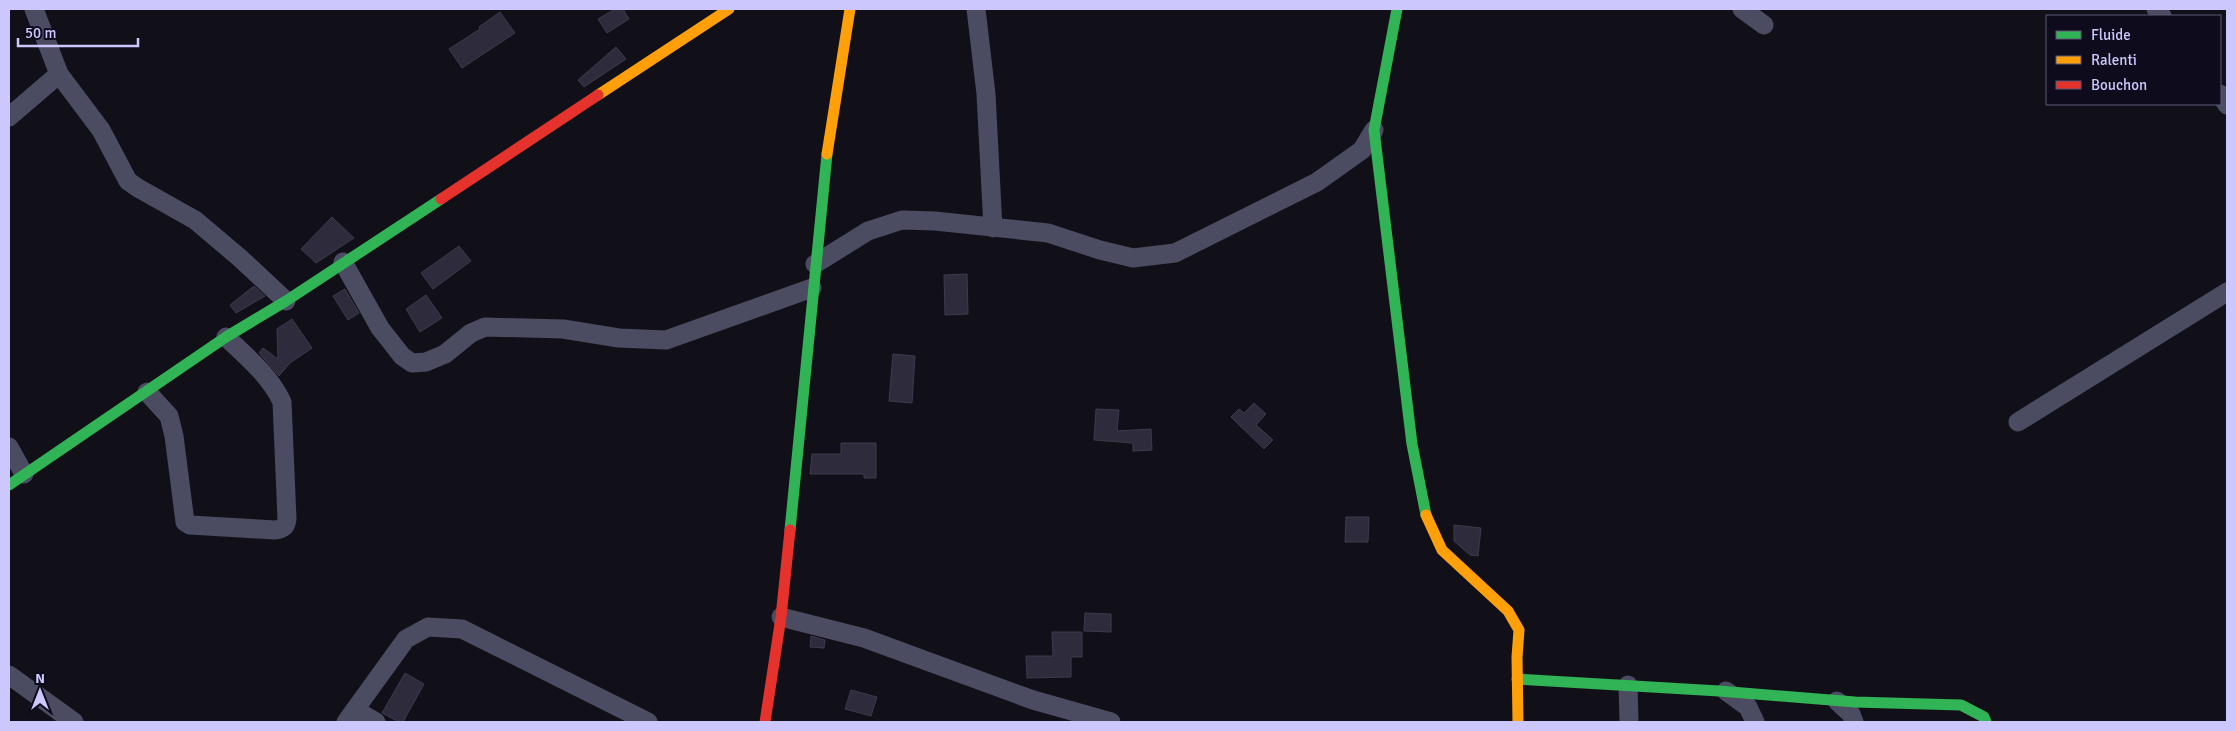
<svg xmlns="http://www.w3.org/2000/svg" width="2236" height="731" font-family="Signika,sans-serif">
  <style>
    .building { fill: #2e2c3c; stroke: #3c3a4d }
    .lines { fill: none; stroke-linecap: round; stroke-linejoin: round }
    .street { stroke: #4b4b61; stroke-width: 19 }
    .fast { stroke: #30b455; stroke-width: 11 }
    .slow { stroke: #ff9f0a; stroke-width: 11 }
    .jam { stroke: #e5322d; stroke-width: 11 }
  </style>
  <rect width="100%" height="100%" fill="#111018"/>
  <!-- building -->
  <path class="building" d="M615,9H623L629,19L607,33L598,19Z
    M500,12L515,33L462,68L449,49L480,29L479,27Z
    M616,47L626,59L584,87L578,80Z
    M332,217L354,238L316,263L301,249Z
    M459,246L471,261L433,289L421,273Z
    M967,274L968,314L945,315L944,275Z
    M254,286L265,296L236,313L230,305Z
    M345,289L359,313L348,320L333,296Z
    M426,295L442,318L420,332L406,309Z
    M292,319L312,348L290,363L279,376L259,353L263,348L278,359L277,329Z
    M893,354L915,356L912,403L889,401Z
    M1254,403L1266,414L1256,425L1273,440L1264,449L1231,417L1239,409L1244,413Z
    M1096,409L1119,410L1117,431L1151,429L1152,450L1133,451V443L1094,440Z
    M841,443H876V478H864V474H810L812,454H841Z
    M1346,517H1369L1368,542H1345Z
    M1454,525L1481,528L1478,556L1470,555L1454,541Z
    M1085,613L1111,614V632L1084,631Z
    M1052,632H1082V657H1071V677L1027,678L1026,656H1053Z
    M811,636L825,640L824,648L810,647Z
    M405,673L424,684L403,722H399L382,713Z
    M851,690L877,697L871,716L845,709Z"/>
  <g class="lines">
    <!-- street -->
    <path class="street" d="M976,9L986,94L993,228
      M1742,9L1764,25
      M2156,9L2162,16
      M59,74L101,130L128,181L138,188L195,220L240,258L286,301
      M2220,94L2227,105
      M9,117L59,74L34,9
      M343,262L380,328L402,356L412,363L426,362L445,354L471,333L485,327L563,329L619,338L666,340L812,288
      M815,264L868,231L902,220L935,221L1048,233L1100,250L1133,258L1175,253L1317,182L1362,150L1374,130
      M147,392L169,416L174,436L185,522L190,525L275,530C283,529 286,527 287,519L282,402C270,376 247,357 226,337
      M2018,422L2227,292
      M9,447L24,474
      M781,617L864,638L1033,700L1111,722
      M9,675L74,722
      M1628,685L1629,722
      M1726,691L1748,707L1755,722
      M1837,701L1851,714L1854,722
      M355,710L376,722
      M346,722L406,639L428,627L462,629L648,722"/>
    <!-- fast -->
    <path class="fast" d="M1397,9L1374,130L1412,444L1426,515
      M9,485L226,337L286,301L441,199
      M790,530L827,154
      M1517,679L1719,691L1855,702L1961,705L1984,717L1986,722"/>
    <!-- slow -->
    <path class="slow" d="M598,95L729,9
      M827,154L850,9
      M1426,515L1442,550L1508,611L1519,630L1517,657L1518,722"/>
    <!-- jam -->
    <path class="jam" d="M441,199L598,95
      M765,722L781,617L790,530"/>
  </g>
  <!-- border -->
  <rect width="2236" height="731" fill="none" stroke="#ccc8fe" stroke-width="20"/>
  <!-- legend -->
  <rect x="2046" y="15" width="175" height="90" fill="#0e0c1c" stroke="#5a5776"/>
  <rect x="2056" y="31" width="25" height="8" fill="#30b455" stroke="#5a5776"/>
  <text x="2091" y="40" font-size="15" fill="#ccc8fe">Fluide</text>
  <rect x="2056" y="56" width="25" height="8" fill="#ff9f0a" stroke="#5a5776"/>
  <text x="2091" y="65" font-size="15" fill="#ccc8fe">Ralenti</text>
  <rect x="2056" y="81" width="25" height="8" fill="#e5322d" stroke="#5a5776"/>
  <text x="2091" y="90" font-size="15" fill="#ccc8fe">Bouchon</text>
  <!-- north arrow -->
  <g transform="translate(40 691)" stroke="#0e0c1c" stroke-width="4" paint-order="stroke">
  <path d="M0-4L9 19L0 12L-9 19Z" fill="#ccc8fe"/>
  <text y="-8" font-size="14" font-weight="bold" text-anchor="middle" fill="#ccc8fe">N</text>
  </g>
  <!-- scale -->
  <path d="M18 38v8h120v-8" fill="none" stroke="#ccc8fe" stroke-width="2.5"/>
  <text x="25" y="38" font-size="15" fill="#ccc8fe" stroke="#0e0c1c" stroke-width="4" paint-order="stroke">50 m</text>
</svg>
